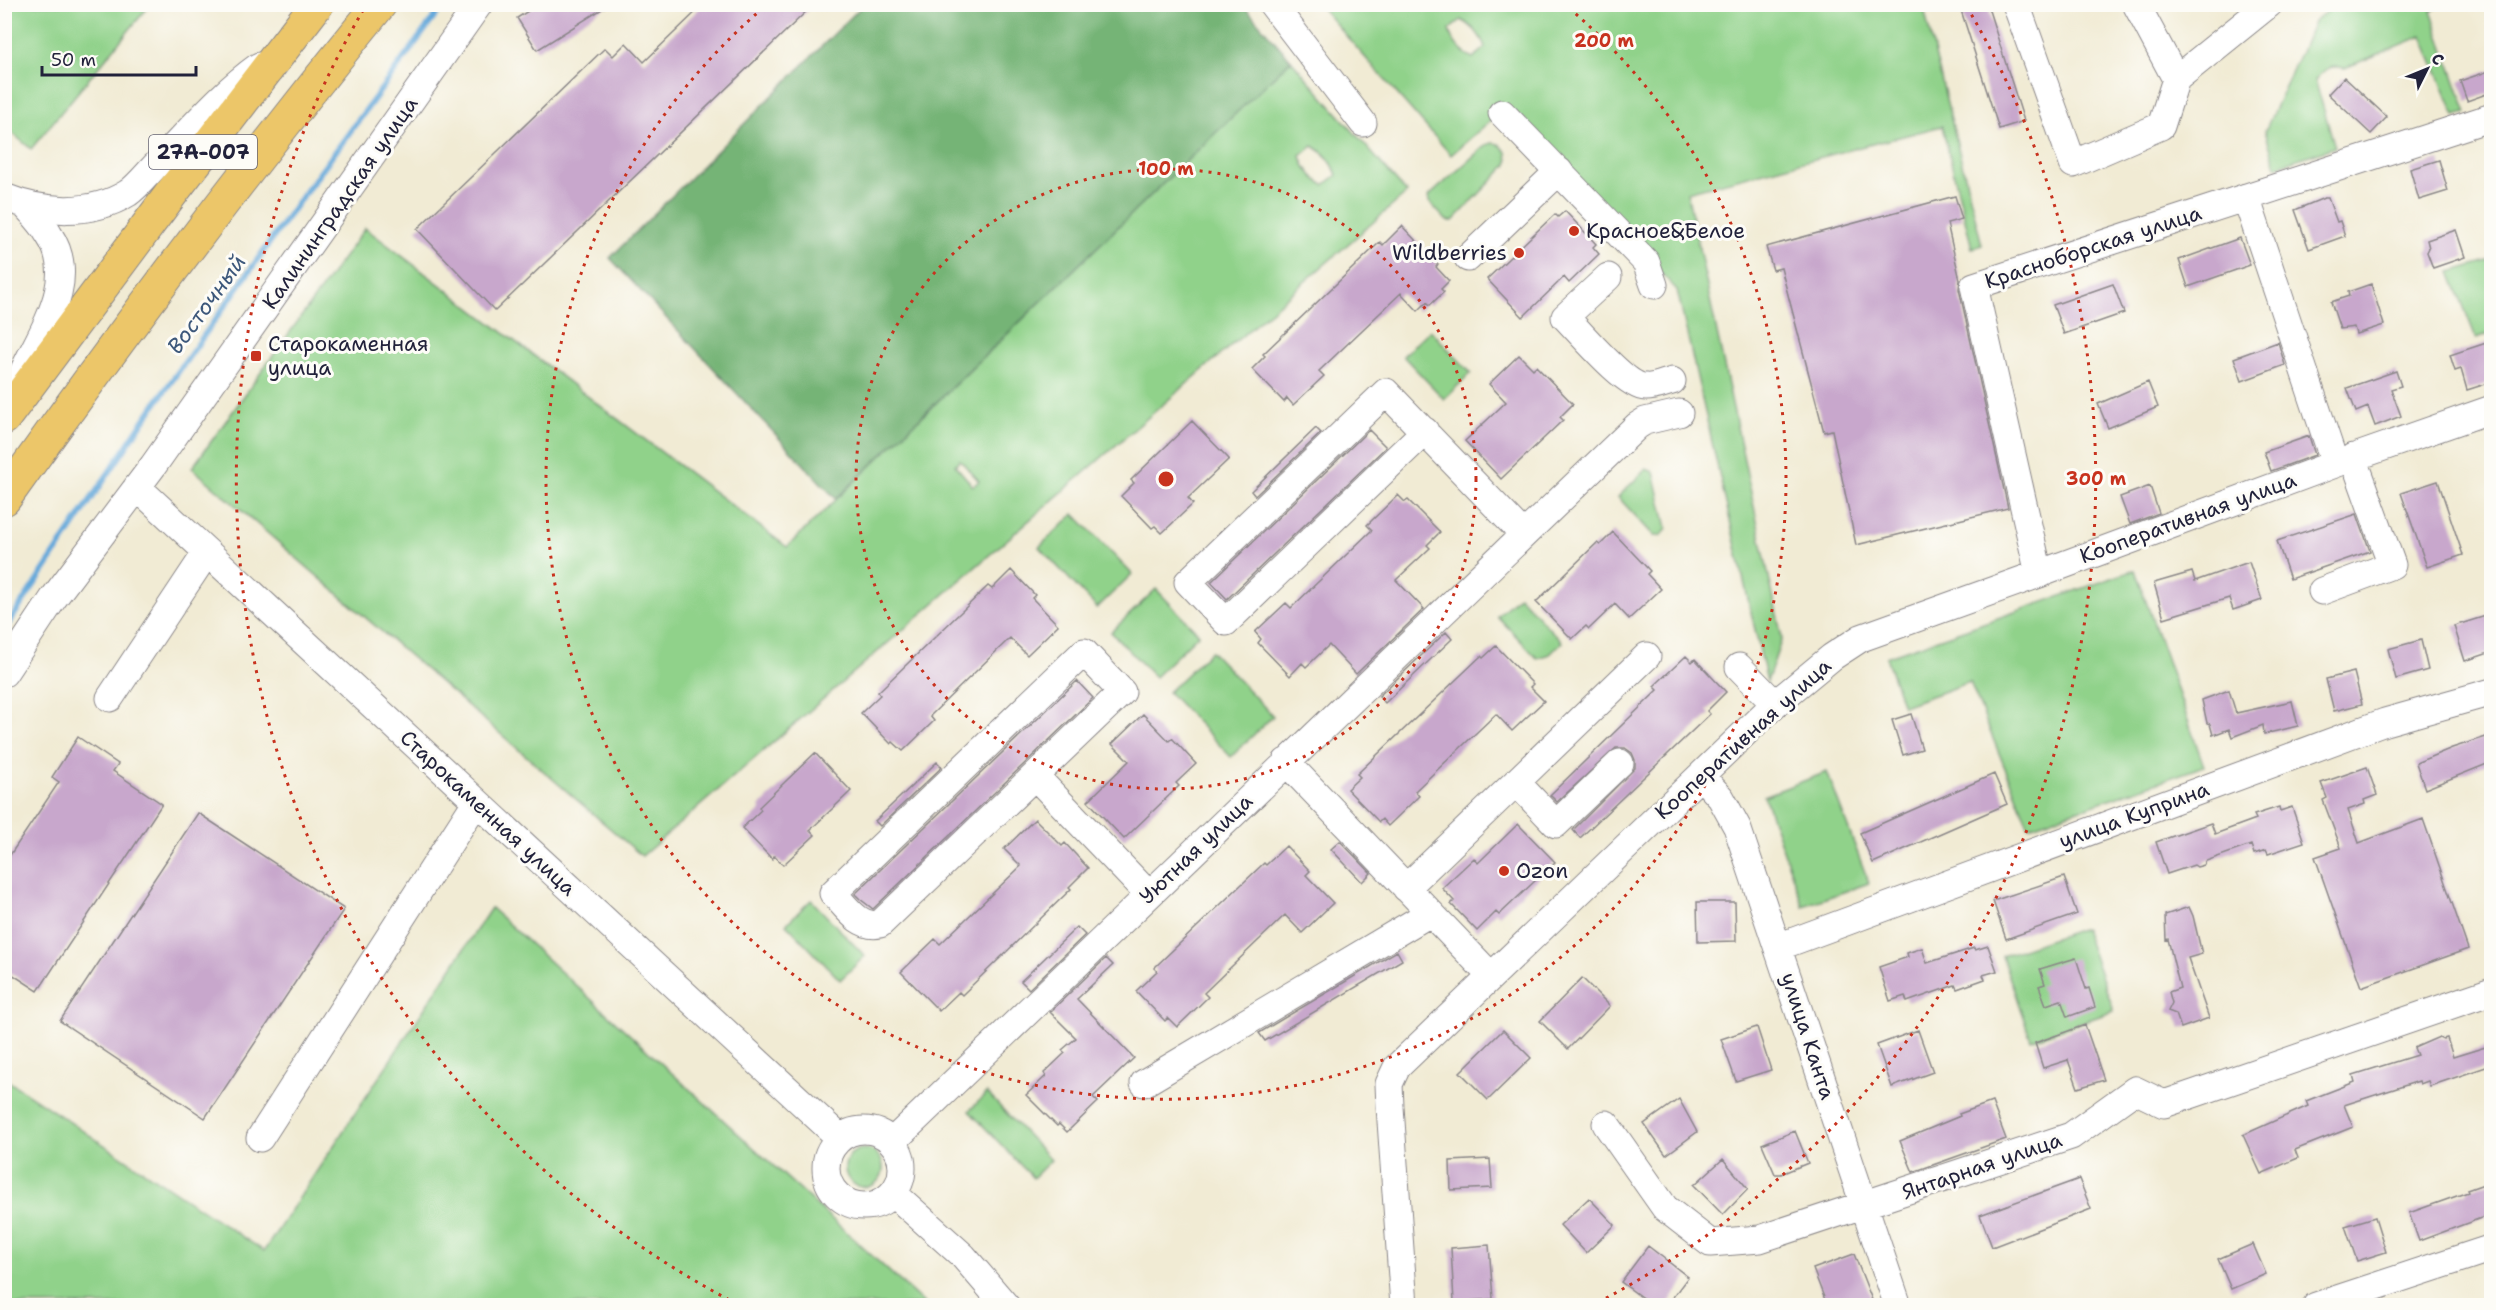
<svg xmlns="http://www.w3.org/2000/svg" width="2496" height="1310" font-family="'Shantell Sans',sans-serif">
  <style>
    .green { fill: #90d28a; stroke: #597a62; stroke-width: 1.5; fill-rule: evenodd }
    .forest { fill: #74b476; stroke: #4b6b58; stroke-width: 1.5 }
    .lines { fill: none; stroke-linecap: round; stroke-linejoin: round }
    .stream { stroke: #65a9da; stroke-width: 6 }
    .building { fill: #c8a7cc }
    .minor-casing { stroke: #8a8688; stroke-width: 29 }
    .highway-casing { stroke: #8a8688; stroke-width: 35 }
    .minor { stroke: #fff; stroke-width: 27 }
    .highway { stroke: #ecc669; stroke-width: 33 }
    .ring { fill: none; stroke: #c8321e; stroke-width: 3; stroke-dasharray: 3 6 }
    .poi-dot { fill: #c8321e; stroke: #fdfcf7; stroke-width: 2 }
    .labels { text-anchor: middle; stroke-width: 6; stroke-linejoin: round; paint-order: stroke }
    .shield { fill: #fdfcf7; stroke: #646373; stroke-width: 1.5 }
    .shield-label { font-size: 20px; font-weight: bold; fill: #22223b }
    .street-label { font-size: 21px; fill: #22223b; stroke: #fdfcf7 }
    .poi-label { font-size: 21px; fill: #22223b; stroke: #fdfcf7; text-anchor: start }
    .water-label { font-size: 22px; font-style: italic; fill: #3d587b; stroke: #fdfcf7 }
    .centre { fill: #c8321e; stroke: #fdfcf7; stroke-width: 3 }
    .ring-label { font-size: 18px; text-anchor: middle; font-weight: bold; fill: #c8321e; stroke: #fdfcf7; stroke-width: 6; stroke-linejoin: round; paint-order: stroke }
  </style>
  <rect width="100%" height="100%" fill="#fdfcf7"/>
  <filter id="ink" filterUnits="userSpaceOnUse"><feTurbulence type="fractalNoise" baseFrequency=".0167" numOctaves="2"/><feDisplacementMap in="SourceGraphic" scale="12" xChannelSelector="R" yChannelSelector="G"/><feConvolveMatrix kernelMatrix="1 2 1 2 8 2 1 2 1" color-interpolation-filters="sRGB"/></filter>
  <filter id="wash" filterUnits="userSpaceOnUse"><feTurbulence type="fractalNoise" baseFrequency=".008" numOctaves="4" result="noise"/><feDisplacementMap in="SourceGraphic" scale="24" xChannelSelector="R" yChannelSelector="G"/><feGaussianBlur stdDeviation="1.35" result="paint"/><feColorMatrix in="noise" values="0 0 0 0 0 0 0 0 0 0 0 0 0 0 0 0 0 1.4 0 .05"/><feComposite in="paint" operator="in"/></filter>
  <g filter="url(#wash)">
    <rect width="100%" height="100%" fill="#f1ebd4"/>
    <!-- green -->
    <path class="green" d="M147,4L149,6L31,149L5,127V5Z
      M1319,5H1923L1982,245L1972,248L1942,126L1687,192L1782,638L1767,682L1677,290L1505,108L1451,155ZM1461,20C1472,25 1481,36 1485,47L1473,58C1462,53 1452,42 1449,30Z
      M2336,5H2446L2431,11L2467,113L2455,116L2422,36L2345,68C2330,65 2325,68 2315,80L2335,147L2276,166L2265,131L2315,20Z
      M1291,60L1407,193L642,856L192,468L365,228L787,547ZM1313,146C1324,152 1333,163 1337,175L1324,185C1313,179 1304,168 1301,156ZM960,460L979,481L973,486L955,465Z
      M1492,143L1499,144L1507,152L1508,162L1506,166L1453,221H1447L1429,202L1428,197L1486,145Z
      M2491,260V333L2476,338L2450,272Z
      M1430,330L1471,373L1444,399L1403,356Z
      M1646,469L1654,472L1667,528C1664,535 1660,537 1654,536L1618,497Z
      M1074,514L1132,574L1097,608L1039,547Z
      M2135,570L2204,766L2029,827L1970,682L1903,706L1886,657Z
      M1156,589L1199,634L1155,677L1111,632Z
      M1519,596L1562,642L1550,654L1537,658L1497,616Z
      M1211,651L1273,716L1231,757L1168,692Z
      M1827,772L1869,883L1803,906L1764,796Z
      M811,900L865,956L840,980L786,924Z
      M491,908L926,1305H5V1079L264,1251Z
      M2084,928L2114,1011L2031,1040L2002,956Z
      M987,1093L1051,1160L1033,1178L969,1111Z
      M845 1168a19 19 0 1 1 38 0a19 19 0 1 1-38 0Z"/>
    <!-- forest -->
    <path class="forest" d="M864,4L1243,5L1291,60L836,499L610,258Z"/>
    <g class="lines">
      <!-- stream -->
      <path class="stream" d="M4,630L142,423L299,201L444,4"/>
    </g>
    <g id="blocks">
      <!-- building -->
      <path class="building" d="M539,4H610L537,50L517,18Z
        M704,4H814L495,311L417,229L605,48L613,56L626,43L644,62Z
        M1959,4H1987L2024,121L1999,129Z
        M2492,70V92L2467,101L2460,81Z
        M2344,77L2387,117L2371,134L2328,94Z
        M2439,160L2448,191L2419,200L2410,169Z
        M1955,196L1962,219L1947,223L1960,280L1959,289L2008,508L1856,545L1832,430L1824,432L1781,268L1773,270L1766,247Z
        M2324,198H2328L2337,222L2340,221L2345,236L2309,249L2295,210Z
        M1565,211L1596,244L1593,247L1599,254L1569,283L1564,277L1523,317L1487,279L1555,214L1558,217Z
        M1402,226L1438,264L1436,267L1449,281L1441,289L1444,292L1430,305L1427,302L1418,311L1401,293L1319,371L1324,376L1293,405L1287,398L1284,402L1252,369L1265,356L1263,354L1380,242L1383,245Z
        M2456,230L2465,257L2433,268L2427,252L2429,248L2427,240Z
        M2240,238L2250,265L2188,287L2179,260Z
        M2113,284L2124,313L2064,334L2053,305Z
        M2371,284L2384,325L2356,334L2354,327L2340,329L2331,302L2349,296L2348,292Z
        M2492,341V382L2467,390L2461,369L2455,371L2450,355Z
        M2278,342L2285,365L2242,381L2234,358Z
        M1519,355L1533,369L1536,366L1573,404L1560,417L1563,420L1501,479L1465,441L1506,402L1489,384Z
        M2396,371L2401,386L2391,389L2401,416L2375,426L2368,407L2356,412L2347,388Z
        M2148,382L2158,407L2108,428L2098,404Z
        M1192,421L1229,459L1188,498L1193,504L1162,533L1155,526L1152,528L1121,496L1134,483L1131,480Z
        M1316,428L1321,433L1255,496L1251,491Z
        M1369,430L1386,447L1227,599L1211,582Z
        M2309,436L2315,455L2271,471L2264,452Z
        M2438,481L2463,555L2427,567L2401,493Z
        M2150,486L2159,513L2130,524L2120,497Z
        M1398,495L1405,502L1408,500L1440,532L1427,545L1430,548L1396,580L1424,609L1356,674L1329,645L1306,667L1302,663L1290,676L1258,643L1261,639L1255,632L1286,603L1291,608L1372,530L1367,525Z
        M2357,514L2370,551L2290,579L2277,541Z
        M1613,532L1650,571L1647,574L1661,589L1629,619L1615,604L1589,629L1586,626L1572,639L1536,602L1597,543L1600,545Z
        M2249,562L2262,600L2233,610L2229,598L2164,618L2154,583L2192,572L2195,581Z
        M1011,570L1035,595L1032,598L1058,625L1027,655L1010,638L930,716L934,721L903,751L893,742L891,744L861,713L880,695L878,692L988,586L992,589Z
        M2492,614V652L2465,661L2454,626Z
        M1446,632L1452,639L1385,703L1379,696Z
        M2421,640L2428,670L2396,679L2388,649Z
        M1496,646L1533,684L1530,687L1544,701L1512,731L1496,714L1415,791L1419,796L1388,826L1382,819L1379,822L1347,789L1360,777L1357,774L1481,656L1483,658Z
        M1686,656L1692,662L1695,659L1726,692L1707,711L1710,714L1580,838L1573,830L1635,768V760L1632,753L1625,748H1616L1557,802L1550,795L1658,690L1654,686Z
        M2354,672L2362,704L2334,711L2326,679Z
        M1077,681L1093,698L873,909L860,899L855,894Z
        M2229,690L2236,713L2292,701L2298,726L2264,734L2263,725L2232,737L2229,729L2213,735L2210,724L2207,723L2202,700Z
        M1143,714L1169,741L1172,738L1196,764L1176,783L1179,786L1124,839L1088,801L1129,761L1112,744Z
        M1911,714L1922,749L1903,755L1892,720Z
        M2492,735V762L2425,789L2416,763L2452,748Z
        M78,737L118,764L113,771L162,804L38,991L4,969V864L59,782L52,777Z
        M815,753L851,791L810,830L815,835L783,865L774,856L772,859L742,828L761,810L759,807Z
        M937,762L942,767L880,826L875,821Z
        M2367,767L2377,795L2364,800L2365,804L2348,810L2359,843L2423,819L2468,949L2361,987L2315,857L2341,848L2323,800L2327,798L2321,783Z
        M1994,774L2007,804L1873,863L1860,833Z
        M2279,807L2280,811L2292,807L2304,842L2268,854L2266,850L2254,854L2251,845L2206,861L2204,865L2197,867L2194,865L2167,874L2156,842L2211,823L2215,834L2256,819L2254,815Z
        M198,813L344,909L205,1118L60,1021Z
        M1035,819L1062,846L1065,843L1088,868L1069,887L1071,889L962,995L959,992L939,1011L901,972L935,939L940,944L1021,866L1004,849Z
        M1518,824L1555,862L1499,915L1496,912L1477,931L1451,904L1454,901L1442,888L1474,858L1478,863Z
        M1340,841L1371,873L1362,882L1331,849Z
        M1286,846L1310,871L1306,875L1333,903L1302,933L1285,915L1204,993L1208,997L1177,1027L1168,1018L1165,1021L1136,991L1157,971L1154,968L1264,863L1266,865Z
        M2064,877L2077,914L2006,939L1993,901Z
        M1697,902H1735L1736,941L1698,942Z
        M2189,907L2193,916L2202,954L2188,958L2209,1018L2181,1028L2176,1014L2168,1011L2172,1003L2169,992L2180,988L2168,939L2166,940L2165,915Z
        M1077,927L1085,935L1029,989L1021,981Z
        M1988,946L1997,971L1983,975L1985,979L1957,989L1955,985L1907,1002L1905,996L1890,1001L1879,967L1908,957L1907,953L1922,948L1927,963L1974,948L1975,950Z
        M1397,951L1402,960L1265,1041L1259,1033Z
        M1106,958L1113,965L1077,999L1134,1058L1093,1097L1098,1102L1067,1132L1059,1124L1057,1126L1026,1095L1046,1076L1044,1073L1065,1053L1062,1050L1076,1038L1050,1012Z
        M2076,958L2086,989L2089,988L2095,1007L2067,1017L2061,1000L2046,1005L2039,986L2045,984L2040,969Z
        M1582,978L1610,1006L1568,1049L1540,1021Z
        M2085,1025L2104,1080L2078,1088L2068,1060L2043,1068L2035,1043Z
        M1757,1027L1771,1070L1736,1081L1721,1039Z
        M1503,1030L1531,1058L1488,1100L1460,1072Z
        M1918,1030L1933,1072L1892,1087L1877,1045Z
        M2439,1037L2443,1039L2447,1038L2453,1057L2492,1045V1065L2430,1086L2428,1081L2420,1084L2419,1081L2344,1105L2353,1127L2295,1150L2298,1158L2261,1174L2243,1135L2308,1106L2306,1101L2355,1082L2353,1075L2417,1055L2414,1048Z
        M1679,1099L1697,1132L1666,1155L1644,1124Z
        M1992,1102L2006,1139L1913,1172L1900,1141L1960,1116L1959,1114Z
        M1795,1131L1808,1163L1781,1174H1775L1762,1144Z
        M1490,1159L1492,1188L1451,1190L1450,1161Z
        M1723,1159L1748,1189L1723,1215L1694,1185Z
        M2079,1179L2091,1209L1992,1247L1980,1215Z
        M2492,1181V1214L2419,1241L2409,1213L2468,1192L2467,1190Z
        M1589,1198L1615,1225L1586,1253L1560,1225Z
        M2375,1217L2386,1252L2357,1261L2345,1226Z
        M2253,1244L2266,1274L2231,1289L2218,1259Z
        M1489,1245L1493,1299L1454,1302L1451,1248Z
        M1648,1246L1688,1277L1667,1305H1652L1621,1282Z
        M1854,1254L1874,1305H1827L1813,1269Z"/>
    </g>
  </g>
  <g filter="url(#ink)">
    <use href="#blocks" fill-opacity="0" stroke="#8a8688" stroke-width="1.5"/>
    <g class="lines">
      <defs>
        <path id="minor" d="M1272,4L1363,123
          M2016,4L2073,164L2161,126L2176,79L2269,4
          M2136,4L2176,79
          M1502,113L1646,262L1654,285
          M4,197C43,213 91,216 128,193C138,186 148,173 157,164C190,131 220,94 259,66
          M2246,197L2335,464
          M1468,258L1559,171
          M1608,277L1565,317C1580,332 1626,387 1645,387C1653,388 1664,383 1672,381
          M16,389C33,341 83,285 49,235C43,224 34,215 26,206
          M1425,431L1226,622L1188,582L1386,392L1523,534
          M137,487L840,1138
          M2039,574L1974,286L2492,117
          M2322,591L2392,565L2353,457
          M1084,652L1122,692L880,924C860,929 846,907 833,893Z
          M1739,667L1775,704
          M4,673L53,599L153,466L479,4
          M110,698L207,552
          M1286,762L1491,976
          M1035,776L1149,895
          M1701,776L1721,798L1737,827L1898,1306
          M1516,782L1556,824L1620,763
          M1406,888L1647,656
          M1778,947L2385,722L2492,692
          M1144,1083L1430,913
          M1606,1124L1665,1208L1710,1243L1760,1239L2071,1136L2135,1090L2164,1104L2492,991
          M826 1168a38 38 0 1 1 76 0a38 38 0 1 1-76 0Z
          M260,1138L476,802
          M892,1142L1637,426L1645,421L1679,413
          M893,1193L963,1256L1006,1306
          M1404,1306L1390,1107L1389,1084L1397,1067L1775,704L1832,657L1861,638L2039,574L2335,464L2492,409
          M2316,1306L2492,1248"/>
        <path id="highway" d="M4,418L174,190L317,4
          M4,499C124,330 249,165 380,4"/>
      </defs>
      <!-- minor casing -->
      <use href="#minor" class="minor-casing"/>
      <!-- highway casing -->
      <use href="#highway" class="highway-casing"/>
      <!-- minor -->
      <use href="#minor" class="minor"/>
      <!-- highway -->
      <use href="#highway" class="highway"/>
    </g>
  </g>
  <!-- distance rings -->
  <g class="ring">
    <circle cx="1166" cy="479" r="310"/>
    <path d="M1569 8A620 620 0 1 1 763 8"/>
    <path d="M737 1304A930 930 0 0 1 365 7M1967 7A930 930 0 0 1 1595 1304"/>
  </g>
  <!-- markers -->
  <g class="poi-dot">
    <circle cx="1574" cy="231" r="6"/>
    <circle cx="1519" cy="253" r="6"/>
    <rect x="250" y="350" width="12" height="12" rx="3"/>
    <circle cx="1504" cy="871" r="6"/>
  </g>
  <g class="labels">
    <!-- shield labels -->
    <rect class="shield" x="149" y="135" width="108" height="34" rx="4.5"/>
    <g class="shield-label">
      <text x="203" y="159">27А-007</text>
    </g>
    <!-- street labels -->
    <g class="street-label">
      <text transform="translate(340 203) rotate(-55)" y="7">Калининградская улица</text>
      <text transform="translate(2093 247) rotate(-18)" y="7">Красноборская улица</text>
      <text transform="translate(2188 518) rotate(-20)" y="7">Кооперативная улица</text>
      <text transform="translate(1743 739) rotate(-42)" y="7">Кооперативная улица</text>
      <text transform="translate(488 813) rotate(43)" y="7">Старокаменная улица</text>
      <text transform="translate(2134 815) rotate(-20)" y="7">улица Куприна</text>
      <text transform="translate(1196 849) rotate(-44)" y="7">Уютная улица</text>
      <text transform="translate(1808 1036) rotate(72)" y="7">улица Канта</text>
      <text transform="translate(1982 1166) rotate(-19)" y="7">Янтарная улица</text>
    </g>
    <!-- poi labels -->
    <g class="poi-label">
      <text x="1586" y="238">Красное&amp;Белое</text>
      <text x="1507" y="260" text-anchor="end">Wildberries</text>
      <text x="268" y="351">Старокаменная<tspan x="268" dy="24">улица</tspan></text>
      <text x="1516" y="878">Ozon</text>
    </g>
    <!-- water labels -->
    <g class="water-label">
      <text transform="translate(206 304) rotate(-54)" y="8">Восточный</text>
    </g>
  </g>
  <circle cx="1166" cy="479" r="9" class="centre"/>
  <g class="ring-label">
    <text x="1604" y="47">200 m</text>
    <text x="1166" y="175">100 m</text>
    <text x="2096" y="485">300 m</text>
  </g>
  <!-- margin -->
  <rect width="2496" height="1310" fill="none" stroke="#fdfcf7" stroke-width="24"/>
  <!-- north arrow -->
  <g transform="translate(2427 69) rotate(47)" stroke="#fdfcf7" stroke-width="4.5" paint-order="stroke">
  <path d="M0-4.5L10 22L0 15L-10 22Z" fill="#22223b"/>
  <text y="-9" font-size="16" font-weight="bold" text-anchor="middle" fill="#22223b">С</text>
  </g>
  <!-- scale -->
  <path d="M42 66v9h154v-9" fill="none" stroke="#22223b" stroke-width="3"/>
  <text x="51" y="66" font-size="18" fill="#22223b" stroke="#fdfcf7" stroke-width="4.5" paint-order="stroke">50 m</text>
</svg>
